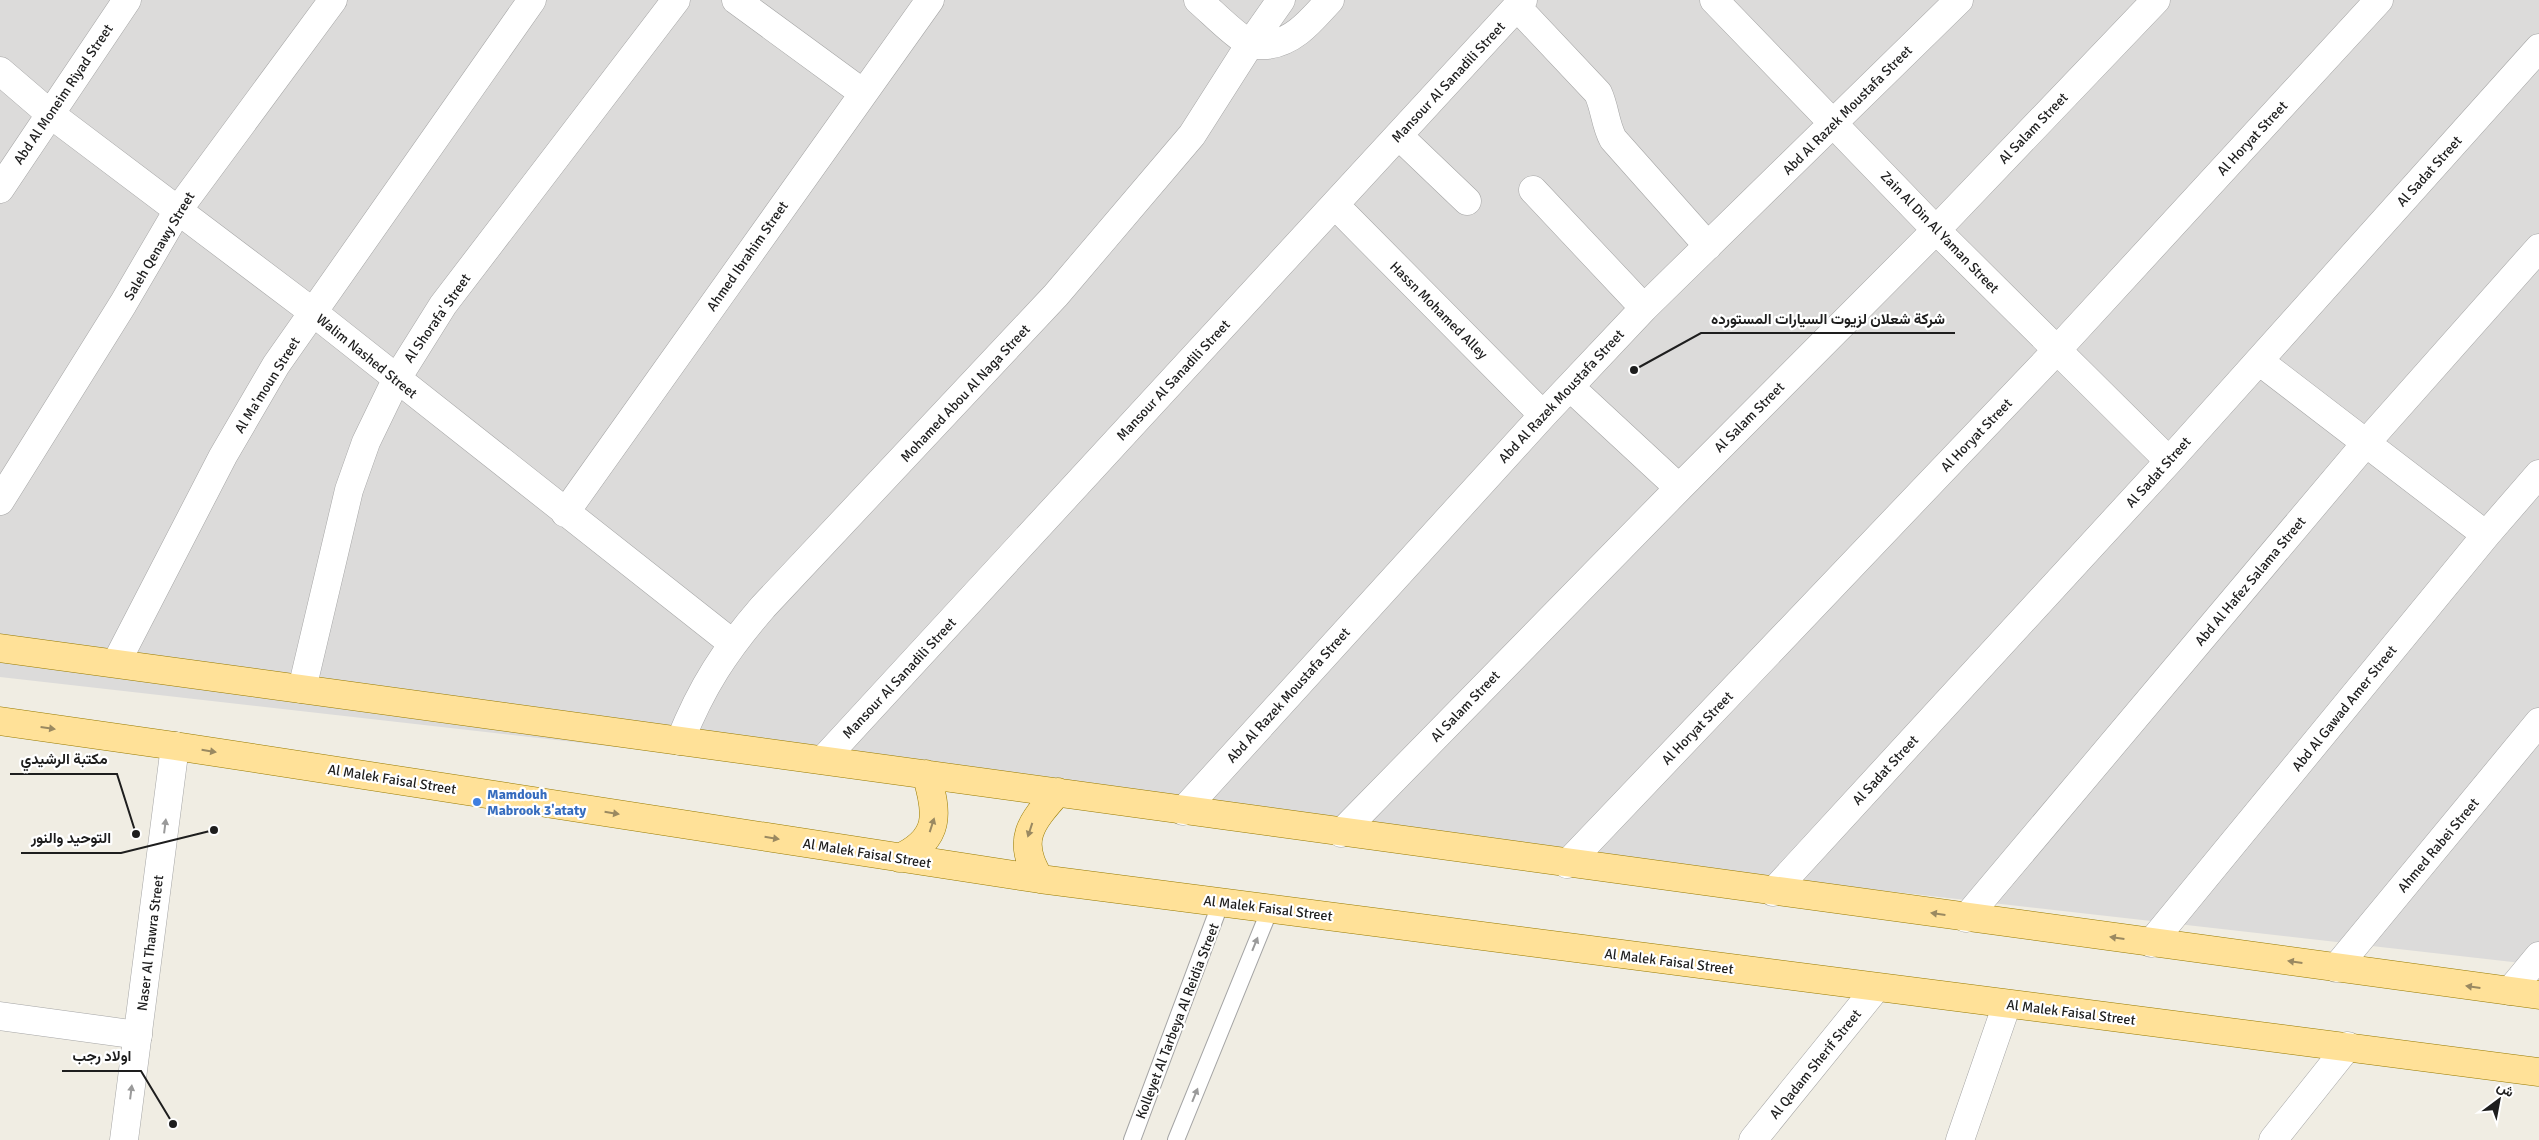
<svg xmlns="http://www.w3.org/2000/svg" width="2539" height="1140" font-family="Signika,Vazirmatn,sans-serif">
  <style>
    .residential { fill: #dcdbda }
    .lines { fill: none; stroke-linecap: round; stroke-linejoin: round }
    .service-casing { stroke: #a5a5a5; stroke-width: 18 }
    .minor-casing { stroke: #a5a5a5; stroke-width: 29 }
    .tertiary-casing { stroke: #a5a5a5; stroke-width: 29 }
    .primary-casing { stroke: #977a00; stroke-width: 29 }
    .service { stroke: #fff; stroke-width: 16 }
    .minor { stroke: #fff; stroke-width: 28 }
    .tertiary { stroke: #fff; stroke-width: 28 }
    .primary { stroke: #ffe198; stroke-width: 28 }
    .oneway { fill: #9a8961 }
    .oneway2 { fill: #9a9a9a }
    .shop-dot { fill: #3f7fe0; stroke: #fff; stroke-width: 2 }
    .labels { text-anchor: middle; stroke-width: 4.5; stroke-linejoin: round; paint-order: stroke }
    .street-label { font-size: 14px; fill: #1e1e1e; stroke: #fff }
    .shop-label { font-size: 14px; font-weight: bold; fill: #366cbe; stroke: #fff; text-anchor: start }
    .leader { fill: none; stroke: #1e1e1e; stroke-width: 2 }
    .callout-dot { fill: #1e1e1e; stroke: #fff; stroke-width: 2 }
    .callout-label { font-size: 15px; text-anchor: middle; font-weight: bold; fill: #1e1e1e; stroke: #fff; stroke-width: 4.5; stroke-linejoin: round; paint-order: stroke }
  </style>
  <rect width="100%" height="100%" fill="#f0ede3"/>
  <!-- residential -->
  <path class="residential" d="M0,0H2539V965L0,677Z"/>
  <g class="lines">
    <defs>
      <path id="service" d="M1132,1140L1221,902
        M1176,1140L1270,909"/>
      <path id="minor" d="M736,0L863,93
        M1198,0C1212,12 1234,35 1249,43C1254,46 1263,45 1268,45C1296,41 1312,19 1330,0
        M1714,0L1936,230L2169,461
        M1517,7L1598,93C1605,108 1605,124 1613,139L1708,246
        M0,71L49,113L314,313L732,643
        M1399,136L1467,201
        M0,189L127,0
        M1533,190L1644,308
        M1335,205L1543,415
        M2259,361L2486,535
        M1570,387L1679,488
        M0,501L123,304L178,210L333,0
        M565,513L930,0
        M116,663L223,456L276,365L532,0
        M302,689L349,490L366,442L396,380L443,305L676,0
        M680,741C702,686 725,651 763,607L1056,295L1192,135L1250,44L1281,0
        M823,760L1523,0
        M1183,811L1543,415L1644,308L1959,0
        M1341,833L1679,488L1936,230L2156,0
        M1567,864L2058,349L2379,0
        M1773,892L2169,461L2539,48
        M1966,918L2366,443L2539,248
        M2151,943L2486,535L2539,474
        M2336,968L2539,722
        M2510,991L2539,956
        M0,1016L138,1035
        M1753,1140L1876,988
        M1960,1140L2007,1004
        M2273,1140L2348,1046"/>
      <path id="tertiary" d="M124,1140L175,746"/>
      <path id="primary" d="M0,648L2539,995
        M0,721L175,746L1040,879L2539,1072
        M899,858C941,839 938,813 926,774
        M1040,879C1015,841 1031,822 1058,792"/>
    </defs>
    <!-- service casing -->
    <use href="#service" class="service-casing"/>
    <!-- minor casing -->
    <use href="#minor" class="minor-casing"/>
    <!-- tertiary casing -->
    <use href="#tertiary" class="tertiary-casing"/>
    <!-- primary casing -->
    <use href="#primary" class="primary-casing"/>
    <!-- service -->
    <use href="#service" class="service"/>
    <!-- minor -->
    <use href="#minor" class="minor"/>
    <!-- tertiary -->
    <use href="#tertiary" class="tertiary"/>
    <!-- primary -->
    <use href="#primary" class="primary"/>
  </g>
  <!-- one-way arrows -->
  <defs><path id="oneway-solid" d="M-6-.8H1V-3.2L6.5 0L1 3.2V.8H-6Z" transform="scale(1.25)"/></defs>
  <g class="oneway">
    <use href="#oneway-solid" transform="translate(48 728) rotate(8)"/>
    <use href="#oneway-solid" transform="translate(209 751) rotate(9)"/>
    <use href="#oneway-solid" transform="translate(612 813) rotate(9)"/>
    <use href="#oneway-solid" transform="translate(932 825) rotate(-72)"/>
    <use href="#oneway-solid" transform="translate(1030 830) rotate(108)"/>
    <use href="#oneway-solid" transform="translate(772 838) rotate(9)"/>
    <use href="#oneway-solid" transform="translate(1938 914) rotate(-172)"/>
    <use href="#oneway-solid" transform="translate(2117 938) rotate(-172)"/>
    <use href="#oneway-solid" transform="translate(2295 962) rotate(-172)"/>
    <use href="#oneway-solid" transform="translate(2473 987) rotate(-172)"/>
  </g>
  <g class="oneway2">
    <use href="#oneway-solid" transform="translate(165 826) rotate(-83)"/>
    <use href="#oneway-solid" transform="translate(1255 944) rotate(-68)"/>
    <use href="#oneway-solid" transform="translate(131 1092) rotate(-83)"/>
    <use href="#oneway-solid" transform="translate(1195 1095) rotate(-68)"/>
  </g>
  <!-- markers -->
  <circle class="shop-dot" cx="477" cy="802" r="5"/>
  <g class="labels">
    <!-- street labels -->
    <g class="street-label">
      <text transform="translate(1448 82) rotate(-47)" y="5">Mansour Al Sanadili Street</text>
      <text transform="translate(63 94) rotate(-56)" y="5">Abd Al Moneim Riyad Street</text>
      <text transform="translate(1847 110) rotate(-45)" y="5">Abd Al Razek Moustafa Street</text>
      <text transform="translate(2033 128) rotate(-46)" y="5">Al Salam Street</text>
      <text transform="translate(2252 138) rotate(-47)" y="5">Al Horyat Street</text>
      <text transform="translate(2429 171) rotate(-48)" y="5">Al Sadat Street</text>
      <text transform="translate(1940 232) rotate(46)" y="5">Zain Al Din Al Yaman Street</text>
      <text transform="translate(159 246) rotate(-59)" y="5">Saleh Qenawy Street</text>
      <text transform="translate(747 256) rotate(-55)" y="5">Ahmed Ibrahim Street</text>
      <text transform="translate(1439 310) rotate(45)" y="5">Hassn Mohamed Alley</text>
      <text transform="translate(437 318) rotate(-55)" y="5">Al Shorafa' Street</text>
      <text transform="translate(367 356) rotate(39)" y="5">Walim Nashed Street</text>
      <text transform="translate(1173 380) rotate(-47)" y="5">Mansour Al Sanadili Street</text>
      <text transform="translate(267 385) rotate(-58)" y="5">Al Ma'moun Street</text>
      <text transform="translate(965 393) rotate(-47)" y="5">Mohamed Abou Al Naga Street</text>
      <text transform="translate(1561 396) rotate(-47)" y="5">Abd Al Razek Moustafa Street</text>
      <text transform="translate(1749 417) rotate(-45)" y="5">Al Salam Street</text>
      <text transform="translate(1976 435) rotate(-46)" y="5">Al Horyat Street</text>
      <text transform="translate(2158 472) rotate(-48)" y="5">Al Sadat Street</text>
      <text transform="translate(2250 581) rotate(-50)" y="5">Abd Al Hafez Salama Street</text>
      <text transform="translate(899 678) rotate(-47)" y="5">Mansour Al Sanadili Street</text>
      <text transform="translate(1288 695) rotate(-48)" y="5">Abd Al Razek Moustafa Street</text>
      <text transform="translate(1465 706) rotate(-46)" y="5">Al Salam Street</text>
      <text transform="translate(2344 708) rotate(-51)" y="5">Abd Al Gawad Amer Street</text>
      <text transform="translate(1697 728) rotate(-46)" y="5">Al Horyat Street</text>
      <text transform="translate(1885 770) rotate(-47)" y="5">Al Sadat Street</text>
      <text transform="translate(392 779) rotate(9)" y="5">Al Malek Faisal Street</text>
      <text transform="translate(2438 845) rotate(-50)" y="5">Ahmed Rabei Street</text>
      <text transform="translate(867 853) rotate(9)" y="5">Al Malek Faisal Street</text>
      <text transform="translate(1268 908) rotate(7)" y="5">Al Malek Faisal Street</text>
      <text transform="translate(150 943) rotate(-83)" y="5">Naser Al Thawra Street</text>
      <text transform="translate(1669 961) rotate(7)" y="5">Al Malek Faisal Street</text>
      <text transform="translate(2071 1012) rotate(7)" y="5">Al Malek Faisal Street</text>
      <text transform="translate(1177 1021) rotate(-69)" y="5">Kolleyet Al Tarbeya Al Reidia Street</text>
      <text transform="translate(1815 1064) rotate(-51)" y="5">Al Qadam Sherif Street</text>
    </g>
    <!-- shop labels -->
    <g class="shop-label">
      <text x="487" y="799">Mamdouh<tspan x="487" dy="16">Mabrook 3'ataty</tspan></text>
    </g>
  </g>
  <!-- callouts -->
  <path class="leader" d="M1634 370L1701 333H1955M136 834L117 774H10M214 830L121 853H21M173 1124L141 1071H62"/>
  <g class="callout-dot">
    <circle cx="1634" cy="370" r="5"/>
    <circle cx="136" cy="834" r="5"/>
    <circle cx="214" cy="830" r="5"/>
    <circle cx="173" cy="1124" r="5"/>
  </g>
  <g class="callout-label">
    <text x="1828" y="324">شركة شعلان لزيوت السيارات المستورده</text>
    <text x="64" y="764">مكتبة الرشيدي</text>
    <text x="71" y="843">التوحيد والنور</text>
    <text x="102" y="1061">اولاد رجب</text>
  </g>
  <!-- north arrow -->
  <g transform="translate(2499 1100) rotate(32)" stroke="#ffffff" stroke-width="4" paint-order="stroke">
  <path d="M0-4L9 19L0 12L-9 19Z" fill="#1e1e1e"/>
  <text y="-8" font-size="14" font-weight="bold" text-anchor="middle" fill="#1e1e1e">ش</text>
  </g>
</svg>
